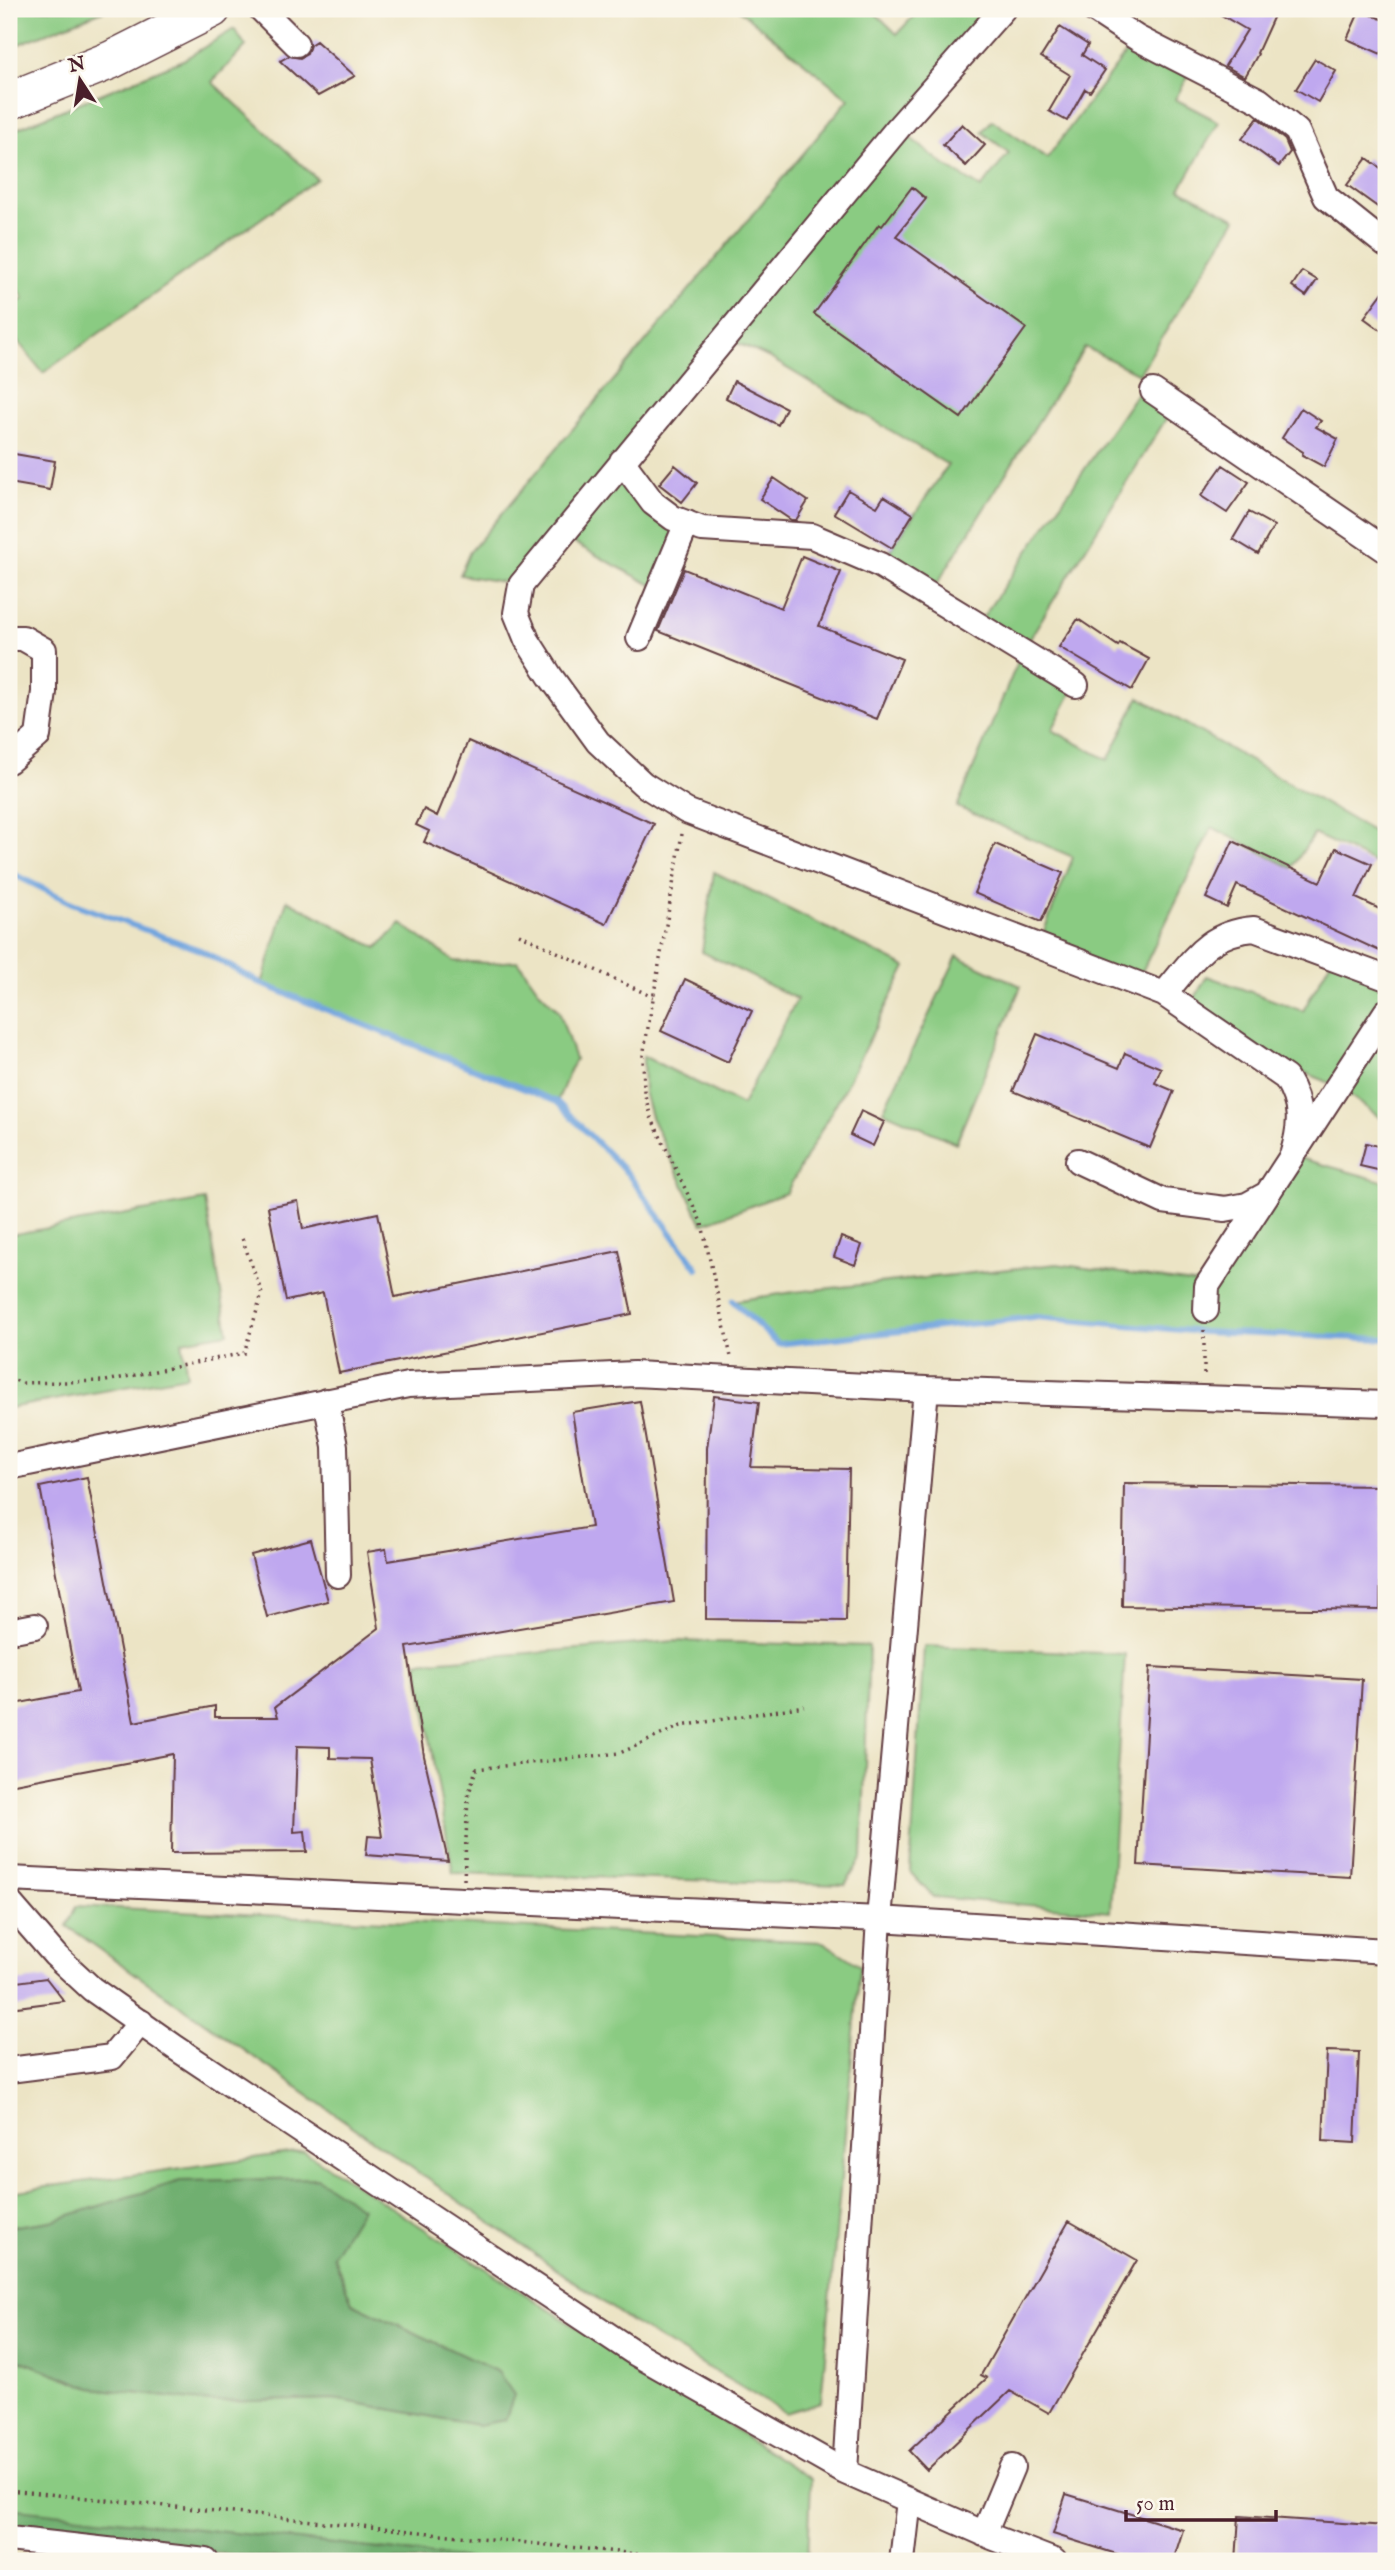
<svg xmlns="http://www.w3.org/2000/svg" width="1395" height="2570" font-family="'IM FELL English',serif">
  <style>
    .green { fill: #8acb82; stroke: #6a7556; stroke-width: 2 }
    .forest { fill: #6faf70; stroke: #5c674e; stroke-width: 2 }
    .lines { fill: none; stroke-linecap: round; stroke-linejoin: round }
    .stream { stroke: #72a5de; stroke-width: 6 }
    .building { fill: #bfa8ef }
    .minor-casing { stroke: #623d42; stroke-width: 28 }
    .highway-casing { stroke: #623d42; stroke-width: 40 }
    .path { stroke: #623d42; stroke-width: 3.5; stroke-dasharray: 2 5; stroke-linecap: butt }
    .minor { stroke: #fff; stroke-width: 24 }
    .highway { stroke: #fff; stroke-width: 37 }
  </style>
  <rect width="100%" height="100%" fill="#fbf7ec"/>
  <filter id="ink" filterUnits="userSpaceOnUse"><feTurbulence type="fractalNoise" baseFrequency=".0143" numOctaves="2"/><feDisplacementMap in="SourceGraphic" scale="14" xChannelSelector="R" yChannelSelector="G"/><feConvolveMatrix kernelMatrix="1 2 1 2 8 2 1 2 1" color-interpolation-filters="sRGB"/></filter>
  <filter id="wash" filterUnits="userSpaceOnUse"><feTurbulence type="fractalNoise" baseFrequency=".00686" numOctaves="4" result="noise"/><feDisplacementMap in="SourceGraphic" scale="28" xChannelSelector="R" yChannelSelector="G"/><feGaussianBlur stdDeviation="1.57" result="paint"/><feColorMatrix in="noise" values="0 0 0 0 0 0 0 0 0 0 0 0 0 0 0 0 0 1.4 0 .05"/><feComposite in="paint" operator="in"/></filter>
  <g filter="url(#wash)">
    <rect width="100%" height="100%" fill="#ece4c5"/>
    <!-- green -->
    <path class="green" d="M9,9H108L9,48Z
      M738,9H871L897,34L920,9H1003L898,128L942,163L981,188L1009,153L982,132L992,120L1047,158L1137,38L1194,67L1175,99L1219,122L1180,189L1236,219L1139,374L1085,347L930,595L880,565L948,465L770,358L724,337L623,461L687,523L659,589L561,536L521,585L460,575L469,553L849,99Z
      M234,29L246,46L212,82L317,179L43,373L9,330V307L24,299L9,274V132L183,60Z
      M1144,383L1174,406L1022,651L1076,685L1052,730L1108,760L1139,697L1386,839V842L1377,864L1314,834L1292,868L1212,827L1136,984L1038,946L1073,857L957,807L1022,652L978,624Z
      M714,872L906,967L843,1091L786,1193L702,1224L651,1117L644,1092L643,1056L742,1105L797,999L702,952Z
      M287,900L377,948L401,924L454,961L489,963L518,961L540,992L559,1011L575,1059L557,1102L262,984Z
      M957,956L1021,986L956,1143L883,1111Z
      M1332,958L1386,978V1122L1337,1086L1237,1044L1188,1010L1207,976L1303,1011Z
      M1292,1156L1386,1182V1339L1203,1332L1036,1317L778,1344L733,1301L794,1292L1057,1264L1207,1285Z
      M205,1200L228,1333L182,1341L187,1376L9,1408V1235Z
      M675,1641L869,1646L862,1858L845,1885L453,1873L417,1662Z
      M924,1646L1125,1654L1110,1912L933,1897L910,1872Z
      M76,1906L823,1942L860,1966L821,2402L785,2413L633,2323L67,1926Z
      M304,2151L811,2479L808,2561H485L9,2509V2356L92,2388L210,2402L334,2399L478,2425L498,2372L352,2303L333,2255L51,2221L9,2227V2192Z"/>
    <!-- forest -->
    <path class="forest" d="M317,2178L362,2208L333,2255L352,2303L498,2372L514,2395L505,2420L478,2425L334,2399L210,2402L92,2388L9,2356V2227L51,2221L180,2181Z
      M9,2508L487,2561H299L9,2534Z"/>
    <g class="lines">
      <!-- stream -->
      <path class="stream" d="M9,872L72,903L200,950L262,984L557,1102L628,1174L697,1268
        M733,1301L778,1344L1036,1317L1203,1332L1386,1339"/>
    </g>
    <g id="blocks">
      <!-- building -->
      <path class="building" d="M1211,9H1277L1257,53L1258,54L1245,77L1225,66L1247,30Z
        M1360,10L1386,21V43L1381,54L1347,39Z
        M1060,27L1088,45L1082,55L1105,70L1090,92L1085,89L1067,121L1049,111L1070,75L1041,57Z
        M316,41L355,76L318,96L280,61L289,56L300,58L307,54L310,45Z
        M1315,59L1336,71L1318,102L1296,89Z
        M1258,118L1285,140L1290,152L1279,166L1242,139Z
        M962,124L985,145L966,166L943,145Z
        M1367,158L1386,172V213L1347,185Z
        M912,187L926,199L896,236L1026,328L961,418L814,314L879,224L882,226Z
        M1302,271L1317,280L1306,296L1292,286Z
        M1386,288V334L1364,318Z
        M734,381L786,408L778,425L726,398Z
        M1301,408L1321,421L1316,427L1338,439L1324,467L1302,455L1303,452L1282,438Z
        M9,453L55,461L50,490L9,483Z
        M675,465L697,483L682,502L659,484Z
        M1223,465L1249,482L1227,513L1201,496Z
        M774,478L808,501L796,520H791L760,499Z
        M848,490L877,507L884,496L913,514L892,548L834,513Z
        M1249,512L1274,526L1258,554L1233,539Z
        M802,556L841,572L819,626L902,659L877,719L658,631L684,569L781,608Z
        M1078,619L1118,646L1120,643L1149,659L1132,690L1059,647Z
        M468,741L654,824L606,924L424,842L429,831L416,825L424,809L437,816Z
        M1233,841L1320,882L1336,848L1372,864L1356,898L1386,912V954L1237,885L1227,908L1206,898Z
        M995,844L1063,873L1041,922L974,893Z
        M685,979L752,1011L728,1062L661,1031Z
        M1037,1034L1119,1068L1125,1053L1161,1068L1155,1083L1174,1091L1150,1148L1013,1091Z
        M861,1111L884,1122L873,1146L850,1135Z
        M1366,1143L1386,1148V1172L1360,1166Z
        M298,1201L303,1229L378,1213L395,1297L619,1251L632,1314L339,1373L323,1293L286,1301L268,1207Z
        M841,1237L862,1245L855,1265L834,1257Z
        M714,1396L759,1402L751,1467L849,1469L846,1621L706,1619L707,1448Z
        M640,1401L674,1602L407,1647L424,1756L448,1861L366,1855L368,1836L382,1837L370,1759L330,1758V1747L297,1746L294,1832L305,1831L307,1852L171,1853L173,1754L9,1785V1705L78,1692L40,1487L87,1477L134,1722L215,1706V1717H278L275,1707L379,1628L367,1552L386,1549L388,1561L591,1527L572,1412Z
        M1124,1483L1382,1486L1380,1610L1122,1606Z
        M311,1539L328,1601L267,1617L251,1555Z
        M1150,1667L1362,1679L1350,1877L1138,1865Z
        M46,1978L64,2001L9,2008V1983Z
        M1327,2051L1359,2052L1355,2143L1323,2141Z
        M1069,2221L1137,2260L1049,2413L1010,2391L927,2470L909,2451L987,2378L981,2375Z
        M1066,2494L1183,2530L1173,2561H1139L1053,2534Z
        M1239,2516L1386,2526V2561H1236Z"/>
    </g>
  </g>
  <g filter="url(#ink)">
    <use href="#blocks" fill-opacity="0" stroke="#623d42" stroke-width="2"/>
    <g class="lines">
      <defs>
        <path id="minor" d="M261,9L296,44
          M1003,9L898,128L521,585L516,613L527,640L550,676L598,742L643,784L686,811L1164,994L1286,1078C1303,1106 1301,1126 1292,1156L1207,1286L1206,1310
          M1093,9L1137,38L1260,101L1297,131L1326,197L1386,245
          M1153,391L1386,550
          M622,461L653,503L673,518L702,529L812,536L880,565L1076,685
          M9,638H23L44,650V692L38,736L9,761
          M639,638L687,523
          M1164,994C1193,961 1206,933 1254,929L1386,978
          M1298,1147L1386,1012
          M1078,1161L1163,1201L1225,1209L1247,1205L1267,1194
          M326,1401L335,1446L338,1575
          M9,1467L408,1385L634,1374L926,1389L1386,1404
          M9,1631L35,1626
          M9,1879L879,1919L1386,1951
          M9,1902L55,1955L92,1989L176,2048L635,2353L845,2472L992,2537L1054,2561
          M9,2070L112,2057L141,2022
          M845,2472L879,1919L926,1389
          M984,2534L1012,2467
          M9,2539L206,2561
          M902,2561L909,2500"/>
        <path id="highway" d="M9,101L111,60L212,9"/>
      </defs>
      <!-- minor casing -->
      <use href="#minor" class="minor-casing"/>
      <!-- highway casing -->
      <use href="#highway" class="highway-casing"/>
      <!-- path -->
      <path class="path" d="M682,834L643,1056L644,1092L651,1117L702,1224L731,1357
        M519,934L653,997
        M1204,1330V1378
        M9,1378L23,1383L106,1381L244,1353L262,1294L242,1238
        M464,1880L468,1797L476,1769L620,1753L681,1726L804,1706
        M9,2490L705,2561"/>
      <!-- minor -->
      <use href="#minor" class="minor"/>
      <!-- highway -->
      <use href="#highway" class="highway"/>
    </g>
  </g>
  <!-- margin -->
  <rect width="1395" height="2570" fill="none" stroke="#fbf7ec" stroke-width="35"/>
  <!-- north arrow -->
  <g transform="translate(80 80) rotate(348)" stroke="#fbf7ec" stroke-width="5" paint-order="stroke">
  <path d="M0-5L12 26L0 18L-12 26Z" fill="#4a1f2b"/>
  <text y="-10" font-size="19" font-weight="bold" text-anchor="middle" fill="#4a1f2b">N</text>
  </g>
  <!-- scale -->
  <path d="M1126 2510v10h150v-10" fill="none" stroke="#4a1f2b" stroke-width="3.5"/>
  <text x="1136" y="2510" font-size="21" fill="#4a1f2b" stroke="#fbf7ec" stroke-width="5" paint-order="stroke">50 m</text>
</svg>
